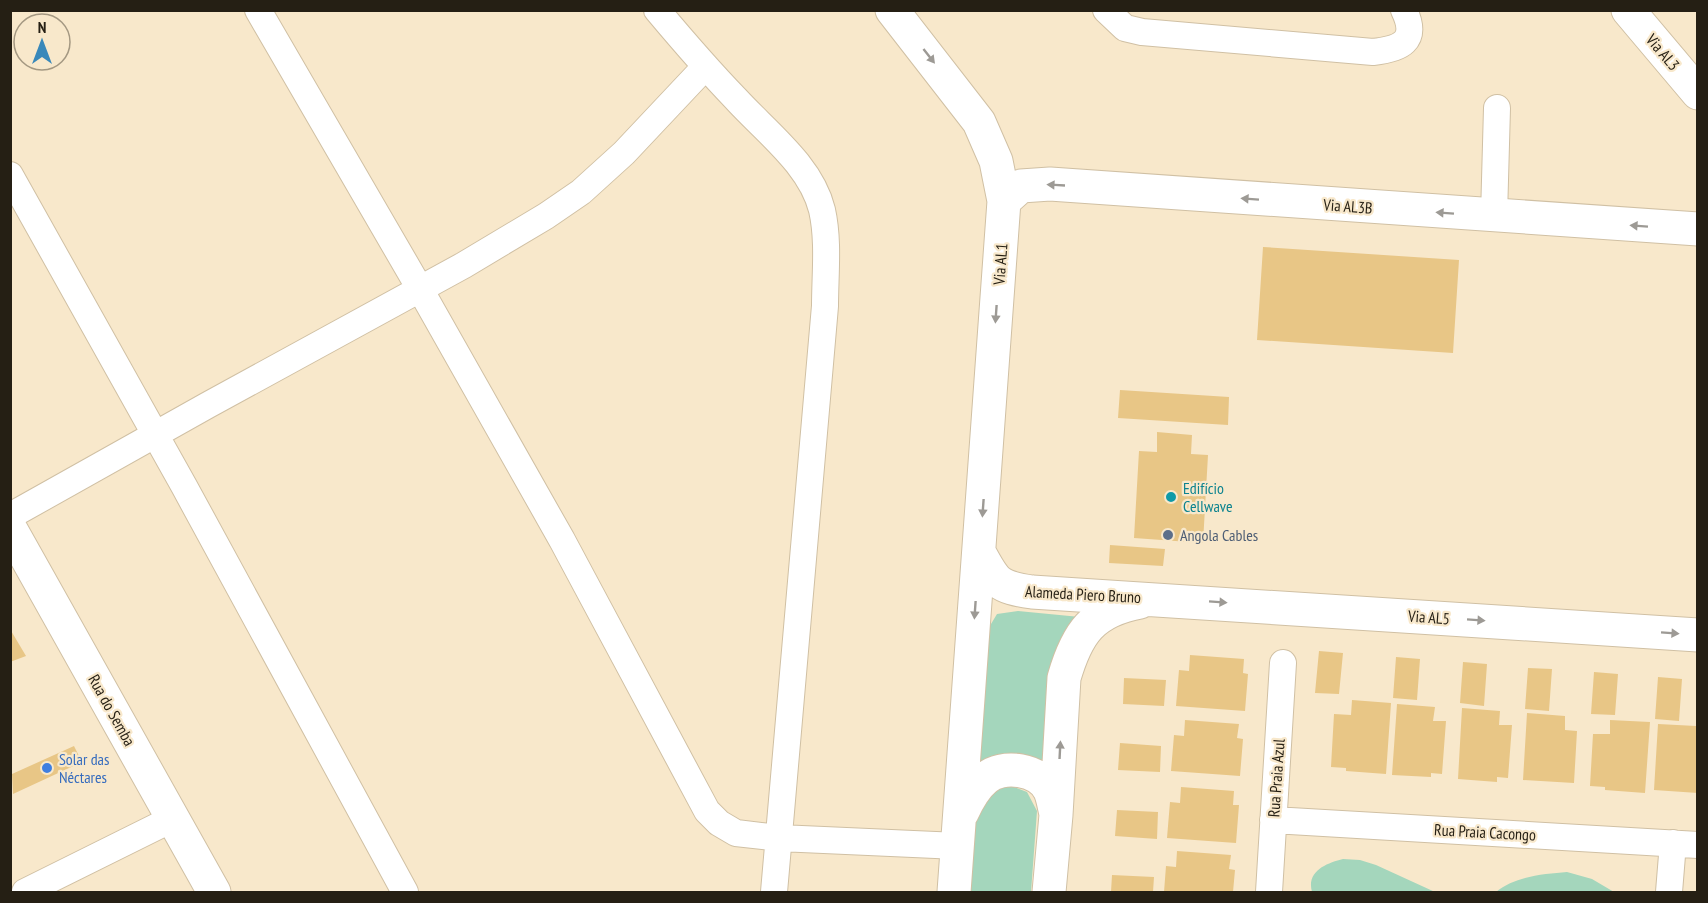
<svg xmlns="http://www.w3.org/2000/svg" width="1708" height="903" font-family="'PT Sans Narrow',sans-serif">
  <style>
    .green { fill: #a4d6bc }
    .building { fill: #e8c686 }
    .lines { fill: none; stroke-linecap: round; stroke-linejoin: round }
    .street-casing { stroke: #d0c0a4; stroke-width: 28 }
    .secondary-casing { stroke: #d0c0a4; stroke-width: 35 }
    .street { stroke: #fff; stroke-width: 26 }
    .secondary { stroke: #fff; stroke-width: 33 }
    .oneway { fill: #9d9a95 }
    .culture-dot { fill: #0f9aa8; stroke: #f8e8cb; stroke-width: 2 }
    .service-dot { fill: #5c6f8a; stroke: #f8e8cb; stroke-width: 2 }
    .shop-dot { fill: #3f7fe0; stroke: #f8e8cb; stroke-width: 2 }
    .labels { text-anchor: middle; stroke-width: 4.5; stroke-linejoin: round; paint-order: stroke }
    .street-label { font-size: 16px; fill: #251f14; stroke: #f8e8cb }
    .culture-label { font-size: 16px; fill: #0d838f; stroke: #f8e8cb; text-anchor: start }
    .service-label { font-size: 16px; fill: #4e5e75; stroke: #f8e8cb; text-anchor: start }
    .shop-label { font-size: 16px; fill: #366cbe; stroke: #f8e8cb; text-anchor: start }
  </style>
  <rect width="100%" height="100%" fill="#f8e8cb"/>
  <!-- green -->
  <path class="green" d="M1018,611L1080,617L1044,766L1000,757L976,763L988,629L997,614Z
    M1006,784L1027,792L1037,811L1031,892H965L972,805Z
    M1343,859L1360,860L1376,865L1435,892H1312C1306,871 1327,863 1343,859Z
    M1567,872L1592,879L1614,892H1496C1515,876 1544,874 1567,872Z"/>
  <!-- building -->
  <path class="building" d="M1263,247L1459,260L1453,353L1257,340Z
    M1120,390L1229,397L1228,425L1118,418Z
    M1157,432L1192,435L1191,454L1208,455L1203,543L1134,538L1139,451L1157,452Z
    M1110,545L1165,549L1163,566L1109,563Z
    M10,629L26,656L10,662Z
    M1319,651L1343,653L1339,694L1315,693Z
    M1190,655L1244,659L1243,673L1248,674L1245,711L1176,706L1179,670L1189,671Z
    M1396,657L1420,659L1417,700L1393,698Z
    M1463,662L1487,664L1484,706L1460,703Z
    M1528,668L1552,669L1549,711L1525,709Z
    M1594,672L1618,674L1615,715L1591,714Z
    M1658,677L1682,679L1679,721L1655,719Z
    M1124,678L1166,680L1164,706L1123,704Z
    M1352,700L1391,703L1386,774L1346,771V768L1331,767L1334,714L1351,715Z
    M1397,704L1435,707L1433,721H1446L1442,774L1431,773V777L1392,775Z
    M1462,708L1500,711L1499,725H1512L1508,778L1497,777V782L1458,779Z
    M1527,713L1565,716V730L1577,731L1574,783L1523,780Z
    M1185,720L1239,724L1237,738L1243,739L1240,776L1171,771L1174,735L1184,736Z
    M1610,720L1650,722L1645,793L1605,790V787L1590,786L1593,734H1610Z
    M1658,724L1696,726L1698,793L1654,790Z
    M1120,743L1161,746L1160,772L1118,770Z
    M74,746L82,762L13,794L12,774Z
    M1181,787L1234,791L1233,805H1239L1236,843L1167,838L1170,802L1180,803Z
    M1117,810L1158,812L1157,839L1115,836Z
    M1177,851L1231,855L1229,869L1235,870L1233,892H1164L1166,866L1176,867Z
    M1112,875L1154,877L1153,892H1111Z"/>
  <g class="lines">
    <defs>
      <path id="street" d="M258,10L420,289L562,540L707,811L719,823L736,833L779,838L958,846
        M657,10C683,41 709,71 736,99C766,132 811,165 822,210C829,241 825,275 825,306L774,892
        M1106,10L1125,28L1142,32L1373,52C1400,49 1419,42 1404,10
        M10,175L184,486L405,892
        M1494,216L1497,108
        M10,516L208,405L464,265L546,216L581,192L624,153L705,67
        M1273,820L1698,845
        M25,892L172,819
        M1269,892L1283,663
        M1669,892L1673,843"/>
      <path id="secondary" d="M892,10L979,122L996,161L1004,201L954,892
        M1628,10L1698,93
        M1004,201L1021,186L1050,184L1698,229
        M10,528L214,892
        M979,552C995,582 997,587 1032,592L1698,635
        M962,813C968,800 974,788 985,779C1002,763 1040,769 1050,791C1053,798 1054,806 1056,814
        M1049,892L1056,815L1064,678C1077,633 1092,611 1140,602"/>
    </defs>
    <!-- street casing -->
    <use href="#street" class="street-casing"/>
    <!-- secondary casing -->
    <use href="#secondary" class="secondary-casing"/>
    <!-- street -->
    <use href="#street" class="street"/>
    <!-- secondary -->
    <use href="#secondary" class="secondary"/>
  </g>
  <!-- one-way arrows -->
  <defs><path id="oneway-solid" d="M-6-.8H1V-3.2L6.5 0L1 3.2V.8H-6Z" transform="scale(1.5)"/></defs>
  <g class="oneway">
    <use href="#oneway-solid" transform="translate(929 56) rotate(52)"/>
    <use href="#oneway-solid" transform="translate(1056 185) rotate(-177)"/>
    <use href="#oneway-solid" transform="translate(1250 199) rotate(-176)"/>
    <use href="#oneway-solid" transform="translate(1445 213) rotate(-176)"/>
    <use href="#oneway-solid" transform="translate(1639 226) rotate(-176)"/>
    <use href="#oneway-solid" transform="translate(996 314) rotate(94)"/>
    <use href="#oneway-solid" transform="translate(983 508) rotate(94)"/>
    <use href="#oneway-solid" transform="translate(1218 602) rotate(4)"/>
    <use href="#oneway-solid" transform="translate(975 610) rotate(94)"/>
    <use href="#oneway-solid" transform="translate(1476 620) rotate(4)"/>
    <use href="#oneway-solid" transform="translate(1670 633) rotate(4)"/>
    <use href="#oneway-solid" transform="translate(1060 750) rotate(-87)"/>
  </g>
  <!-- markers -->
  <circle class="culture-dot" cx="1171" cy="497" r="6"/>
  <circle class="service-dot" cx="1168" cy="535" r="6"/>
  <circle class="shop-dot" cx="47" cy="768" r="6"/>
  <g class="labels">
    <!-- street labels -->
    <g class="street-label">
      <text transform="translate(1663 52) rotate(50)" y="6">Via AL3</text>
      <text transform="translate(1348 206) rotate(4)" y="6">Via AL3B</text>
      <text transform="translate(1000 264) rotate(-86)" y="6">Via AL1</text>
      <text transform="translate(1083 594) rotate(3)" y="6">Alameda Piero Bruno</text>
      <text transform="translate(1429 617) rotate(4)" y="6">Via AL5</text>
      <text transform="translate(112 710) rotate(61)" y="6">Rua do Semba</text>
      <text transform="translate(1276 778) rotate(-86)" y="6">Rua Praia Azul</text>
      <text transform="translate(1485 832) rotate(3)" y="6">Rua Praia Cacongo</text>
    </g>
    <!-- culture labels -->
    <g class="culture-label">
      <text x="1183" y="494">Edifício<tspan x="1183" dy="18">Cellwave</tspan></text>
    </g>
    <!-- service labels -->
    <g class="service-label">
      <text x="1180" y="541">Angola Cables</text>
    </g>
    <!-- shop labels -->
    <g class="shop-label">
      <text x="59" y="765">Solar das<tspan x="59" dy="18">Néctares</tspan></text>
    </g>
  </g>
  <!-- border -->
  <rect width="1708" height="903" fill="none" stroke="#251f14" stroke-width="24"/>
  <!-- north arrow -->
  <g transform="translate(42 42)"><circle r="28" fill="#f8e8cb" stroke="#a49882" stroke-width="1.5"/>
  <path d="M0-4.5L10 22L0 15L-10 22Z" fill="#3988ba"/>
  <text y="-9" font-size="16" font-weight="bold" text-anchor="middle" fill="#251f14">N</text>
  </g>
</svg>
